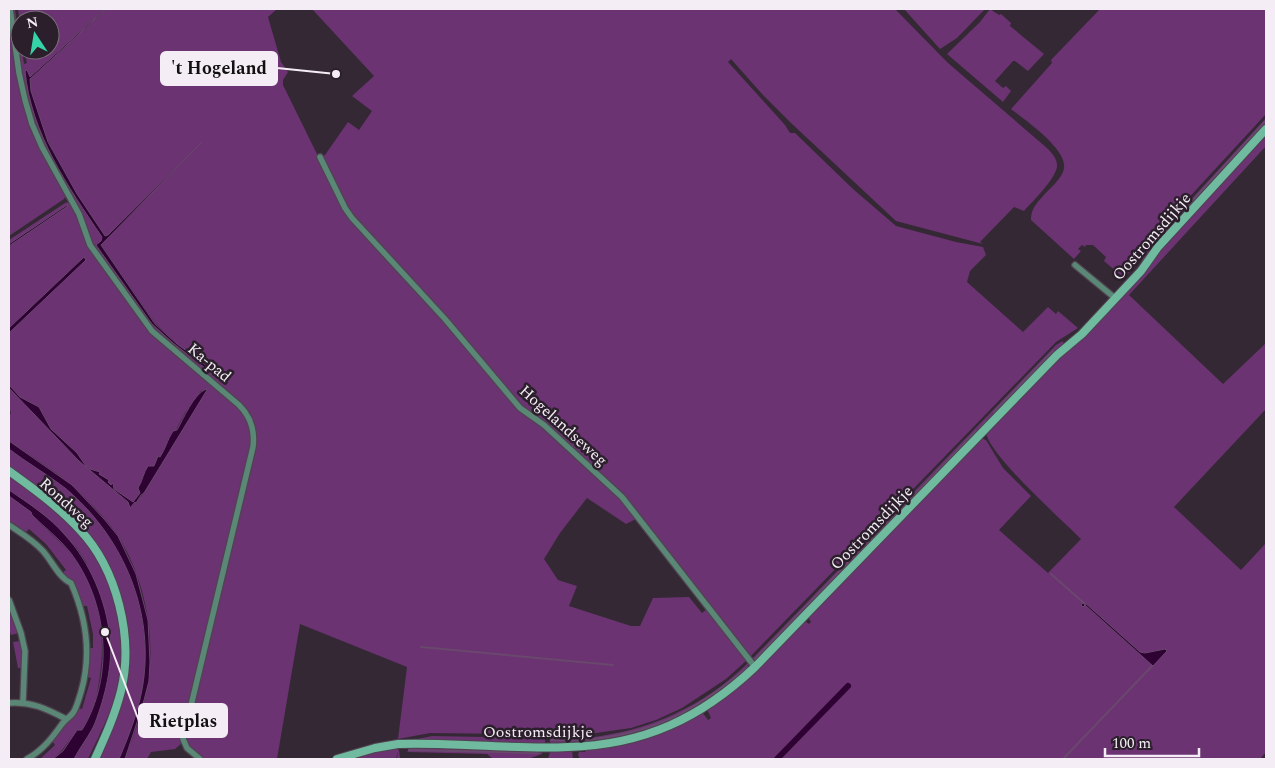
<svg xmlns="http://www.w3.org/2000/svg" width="1275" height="768" font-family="Spectral,serif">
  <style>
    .green { fill: #6b3371; fill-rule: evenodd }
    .water { fill: #2f0234; stroke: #6a486e }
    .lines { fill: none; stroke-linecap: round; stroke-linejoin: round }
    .stream { stroke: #6a486e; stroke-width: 2 }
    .canal { stroke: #2f0234; stroke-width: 6 }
    .street-casing { stroke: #4f4450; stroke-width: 8 }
    .secondary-casing { stroke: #4f4450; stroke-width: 10 }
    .street { stroke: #5a8776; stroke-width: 5.5 }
    .secondary { stroke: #70baa0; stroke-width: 8 }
    .labels { text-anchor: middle; stroke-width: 5; stroke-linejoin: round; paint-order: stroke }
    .street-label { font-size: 16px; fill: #f5edf5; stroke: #2a1f2b }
    .leader { fill: none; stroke: #f5edf5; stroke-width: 2 }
    .callout-dot { fill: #f5edf5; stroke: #2a1f2b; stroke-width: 2 }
    .callout { fill: #f5edf5; stroke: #f5edf5; stroke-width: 2 }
    .callout-label { font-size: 18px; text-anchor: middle; font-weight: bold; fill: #111 }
  </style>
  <rect width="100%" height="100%" fill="#342835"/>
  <!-- green -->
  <path class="green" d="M11,9H15L20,50H22L24,64L27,63L24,50H50V20H20V23L18,9H105L30,78L25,71C31,133 68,187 102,237L101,241L96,245L152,324L173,343L209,371L211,369L177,344L155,323L101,245L155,190L108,235L104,236C77,198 33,126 29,80L106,9H277L268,17L281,62L288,72L283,80V85L344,209L429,303L520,409L537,422L615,493L636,519L626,524L587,498L560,533L544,559L558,580L577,586L569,606L631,626H640L653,598L689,597L702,613L707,609L747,660L726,679L682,708L656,720L631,728L582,735L430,733L398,739L407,667L300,624L277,759H202L189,747L186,739L255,447L251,419L154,330L91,244L33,123L23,87Z
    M312,9H895L948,63L1040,142C1047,148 1056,155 1057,164C1059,176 1032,202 1024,211L1014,207L980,242L983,244L896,221L790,122L763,95L731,59L728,62L785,125L790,133H795L853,189L896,226L956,242L983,247L986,255L970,271L967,282L1023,332L1048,307L1056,314L1058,311L1078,328L1056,342L749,658L623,497L528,413L346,208L321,157L325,155L348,122L359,130L372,111L352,96L374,76Z
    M904,9H985L957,38L940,49Z
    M990,9L999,15L1001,14L1011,23L1010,26L1044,54L1028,71L1015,61H1013L995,81L1003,88L1006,86L1011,91L1003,102L947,54L980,22Z
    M1100,9H1266V114L1147,243L1134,267L1124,278L1104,261L1106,257L1093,245H1086L1085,247L1082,245L1078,249L1081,251L1074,259L1031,220C1031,209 1036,204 1043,196C1049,189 1063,178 1064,168C1067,149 1025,120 1011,109L1052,63L1051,60Z
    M9,16L14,65L23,100L66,195L64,199L9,236Z
    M1266,118V126L1142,261L1141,260L1151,243Z
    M1266,133V146L1129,295L1223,384L1266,343V409L1174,507L1241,570L1266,543V752L1260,759H580L578,755L579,752H585L586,749C630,743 663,736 702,712L708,720L711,718L707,709L734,690L805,621L809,624L811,622L808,617L981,438L986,440L1003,468L1031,496L999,530L1048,573L1081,539C1063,521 987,453 986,432L1159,250ZM1084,602L1140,652L1145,653L1165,649L1153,666L1085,605Z
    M69,202L105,272L144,324L238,406C241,410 245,414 247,419C260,445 241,470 240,497L194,686L190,694L182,743L175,749L151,752L147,759H125C134,734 144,709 148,682C156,634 144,577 118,536C109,522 84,496 71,485C52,469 29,455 9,441V416L11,413L9,407V388L85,466L77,453L51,429L39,407L20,397L9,385V333L84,257L9,328V246L67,206L9,244V240L65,203ZM201,391H206L144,493L136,502L135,501L140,493L138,488L144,480L148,466H154C159,459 168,450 167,441L176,430L185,413ZM89,469L99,472L98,474L109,480L108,482L114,489L133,502L130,504Z
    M1063,341L1064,345L758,660L752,659L1056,345Z
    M9,449C27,463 47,474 65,488C120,533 152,604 144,676C141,705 130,733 119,759H100L116,719L125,682L124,615L85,531L56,502L9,468Z
    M9,476C31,492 56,507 74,528C113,573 131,634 116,692C110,716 98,737 88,759H74L95,724L106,686L110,664V639L105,612L86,562L76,547L9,490Z
    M9,496L31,512L32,515C49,533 69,547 81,568C101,601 105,638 100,675C98,689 96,703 90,716C87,720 85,726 82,729C79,732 75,733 73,736C66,744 62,752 53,759H40L55,745L52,741L67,721L72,719L77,708L82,709L91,678L87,677L89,648H93V634L87,606H82L71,580L67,578L62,573L66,570L46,544L29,529L25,533L9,522Z
    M9,607L19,633L11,635L9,629Z
    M20,641L23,652V668H18L13,642Z
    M748,663L749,670L705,703L673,721L630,736L586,743L585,742V738C647,732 703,707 748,663Z
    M432,736L545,738V743L543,744L403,742Z
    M549,738H581L580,744L551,745Z
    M411,747L538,750L542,752V754L528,759H493L487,754L407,752Z
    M396,748L399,750L400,759H397L398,751L396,759H349L371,752Z
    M554,750H572L573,759H548L550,752Z"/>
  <!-- water -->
  <path class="water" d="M105,9H106L30,79L31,91L48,142L77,194L105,236L108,235L202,142L101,245L155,324L177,344L211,369L209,371L173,343L152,324L96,245L101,241L102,237C68,187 31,133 25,71L27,70L30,77Z
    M67,205L68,206L9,246V244Z
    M84,257L86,260L9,333V328Z
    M9,385L20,397L39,407L51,429L77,453L86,466L90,469L100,472L99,474L109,480L108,482L111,485L113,483L114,489L133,502L140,493L138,488C143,480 143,473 148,466H154L158,456L160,457C166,448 167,440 173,431L177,430C184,418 193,395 206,389L207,390L144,493L141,495L136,503L135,502L130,508L128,502L79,461L9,388Z
    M9,441L72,485L104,519L118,536L136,574L148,620L150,662L149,681L143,704L125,759H119C130,733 141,705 144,676C152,604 120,534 65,488C47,474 27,463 9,449Z
    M9,490C28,503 50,517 65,535C90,562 106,600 110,637C113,665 105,697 95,723C90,735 80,747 74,759H53L63,751L77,730H82C115,676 108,602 70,552C59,538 45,528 32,515L31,512L9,496Z
    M1084,602L1140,652L1145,653L1165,649L1167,651L1153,666L1085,605L1083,607L1081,605Z"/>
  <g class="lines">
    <!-- stream -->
    <path class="stream" d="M1155,241L1266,121
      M994,412L1053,351
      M980,428L986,421
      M854,558L976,431
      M1051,574L1085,604
      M421,647L613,665
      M755,659L848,563
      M551,740H579
      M587,740C657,732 693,712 747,668
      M409,750L538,753
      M1063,759L1152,666"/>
    <!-- canal -->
    <path class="canal" d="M777,759L848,686"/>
    <defs>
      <path id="street" d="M10,9L19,73L25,100L32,124L42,147L79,214L90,245L152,331L239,405C251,417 255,431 253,447L183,739L187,748L200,759
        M320,157L345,208L352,218L445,319L520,408L544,425L622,497L755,667
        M1075,265L1115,298
        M9,525C21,533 33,540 43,551C52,561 59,578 71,583C86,617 92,654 81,692C79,698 77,707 73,713C70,717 65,720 62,724C52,738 43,750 27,759
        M9,600L21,633L25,651L23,702
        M9,703C31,701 47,709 66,719"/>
      <path id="secondary" d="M9,471C34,489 59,507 80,530C117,569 134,638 121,691C115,715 105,737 95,759
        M337,759L375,748L398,744C420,743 443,744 466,745C500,746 534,749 568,747C644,745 701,718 755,667L1057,355L1082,334L1141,271L1158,247L1266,129"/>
    </defs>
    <!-- street casing -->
    <use href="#street" class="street-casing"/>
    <!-- secondary casing -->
    <use href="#secondary" class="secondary-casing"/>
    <!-- street -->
    <use href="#street" class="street"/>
    <!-- secondary -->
    <use href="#secondary" class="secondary"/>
  </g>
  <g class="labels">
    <!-- street labels -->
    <g class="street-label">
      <text transform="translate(1151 236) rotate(-49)" y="6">Oostromsdijkje</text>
      <text transform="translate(210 362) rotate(40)" y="6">Ka-pad</text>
      <text transform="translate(564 425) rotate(42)" y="6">Hogelandseweg</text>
      <text transform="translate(67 502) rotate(42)" y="6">Rondweg</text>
      <text transform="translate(871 527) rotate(-46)" y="6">Oostromsdijkje</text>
      <text x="538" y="737">Oostromsdijkje</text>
    </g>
  </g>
  <!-- callouts -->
  <path class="leader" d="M336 74L277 68M105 632L139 721"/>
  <g class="callout-dot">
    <circle cx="336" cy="74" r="5"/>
    <circle cx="105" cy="632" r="5"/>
  </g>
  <g class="callout">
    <rect x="161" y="52" width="116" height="33" rx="5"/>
    <rect x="139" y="704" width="88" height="33" rx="5"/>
  </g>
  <g class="callout-label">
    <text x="219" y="74">'t Hogeland</text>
    <text x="183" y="727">Rietplas</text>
  </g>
  <!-- border -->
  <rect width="1275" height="768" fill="none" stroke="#f5edf5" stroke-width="20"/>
  <!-- north arrow -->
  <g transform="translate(35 35) rotate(348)"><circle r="24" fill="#2a1f2b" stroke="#7b717c"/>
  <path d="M0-4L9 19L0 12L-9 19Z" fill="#34d4a8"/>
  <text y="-8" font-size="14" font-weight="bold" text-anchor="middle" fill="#f5edf5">N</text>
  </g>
  <!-- scale -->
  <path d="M1105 748v8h94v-8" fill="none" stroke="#f5edf5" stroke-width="2.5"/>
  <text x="1112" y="748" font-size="15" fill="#f5edf5" stroke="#2a1f2b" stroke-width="4" paint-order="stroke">100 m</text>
</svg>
